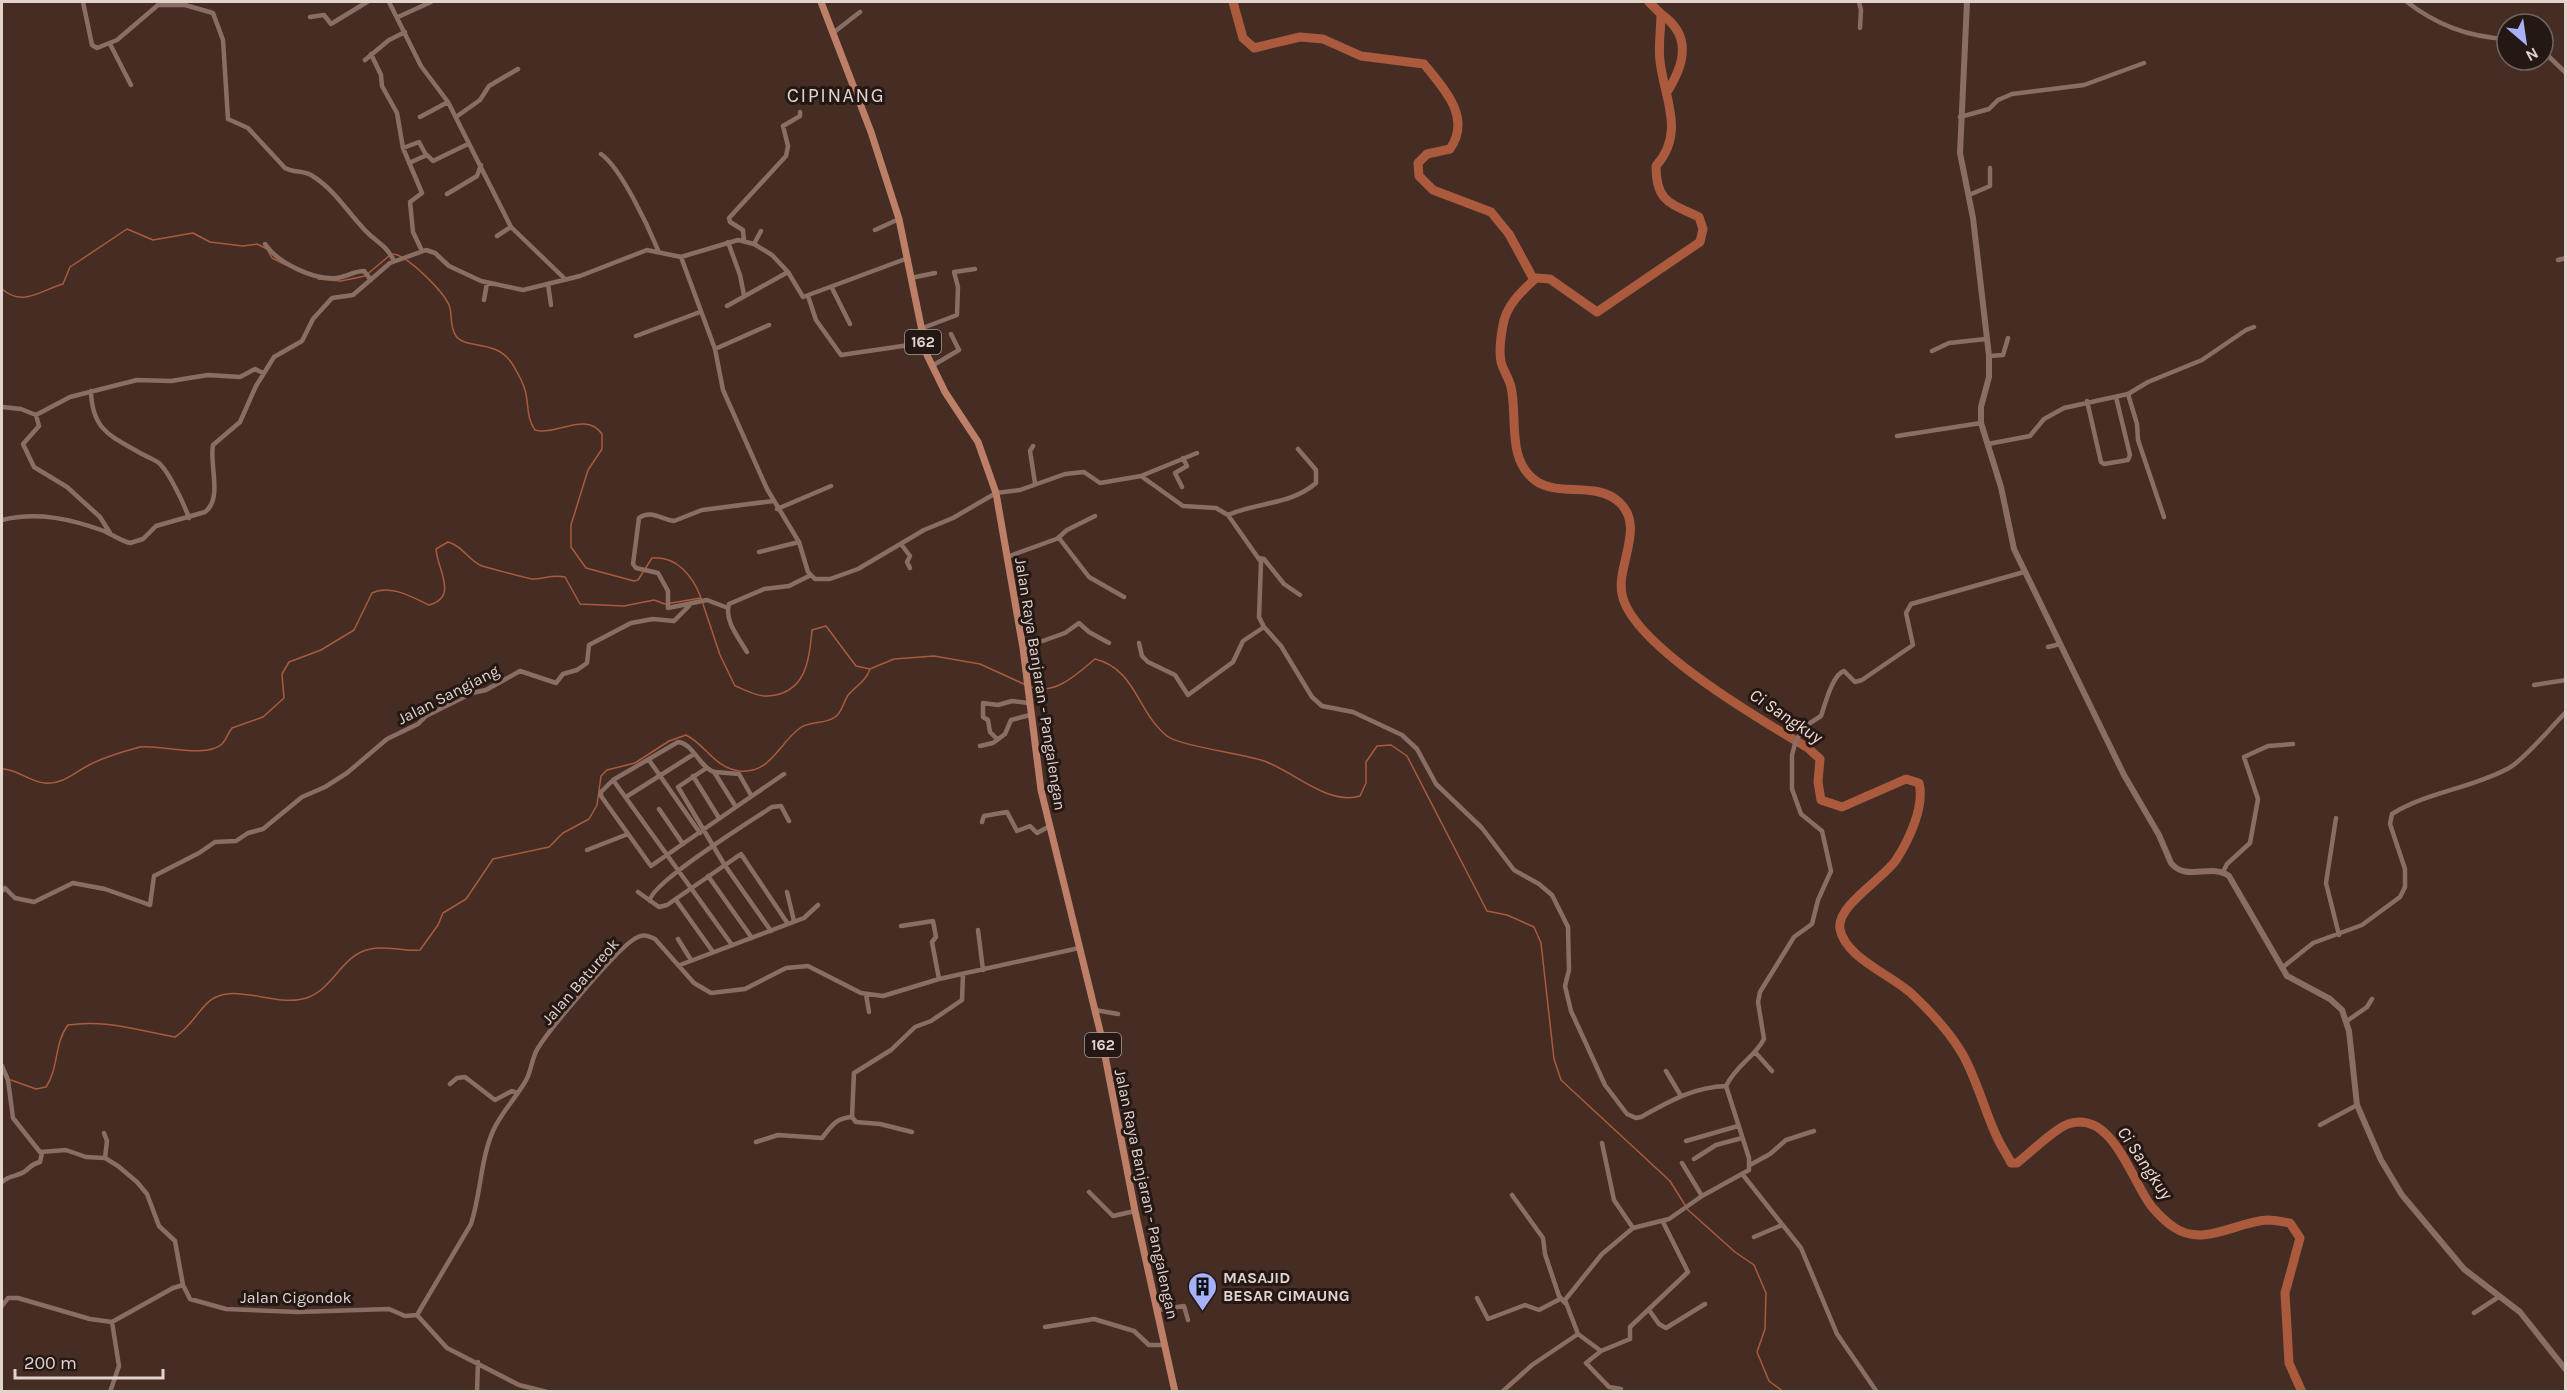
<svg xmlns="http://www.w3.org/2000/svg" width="2567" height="1393" font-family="Karla,sans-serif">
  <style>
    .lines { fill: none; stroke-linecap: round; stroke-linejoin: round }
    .stream { stroke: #ab5a3e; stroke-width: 1.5 }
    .river { stroke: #ab5a3e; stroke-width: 9 }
    .street { stroke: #8a6e64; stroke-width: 4.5 }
    .secondary { stroke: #8a6e64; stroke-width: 6 }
    .primary { stroke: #be7f69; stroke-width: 7 }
    .labels { text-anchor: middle; stroke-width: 6; stroke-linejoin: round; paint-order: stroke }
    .shield { fill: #241815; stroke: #aa9b96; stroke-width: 1.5 }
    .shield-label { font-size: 15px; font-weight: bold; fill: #e3d3cd }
    .street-label { font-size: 16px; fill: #e3d3cd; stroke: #241815 }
    .poi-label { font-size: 16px; font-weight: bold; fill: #e3d3cd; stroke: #241815; text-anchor: start }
    .water-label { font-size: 18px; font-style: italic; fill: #f4dcd4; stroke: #241815 }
    .quarter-label { font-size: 20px; letter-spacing: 1.5px; fill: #e3d3cd; stroke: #241815 }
  </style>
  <rect width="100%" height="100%" fill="#452d24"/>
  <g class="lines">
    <!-- stream -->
    <path class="stream" d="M393,254C407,255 443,291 449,305C453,315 449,326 456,336C466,350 497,338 513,365C517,372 523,382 525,390C529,403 526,418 535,430C556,436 586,411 602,434V449L588,470L571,525V547L586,568L634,581L638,580L652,558C677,556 693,576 701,598
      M318,279L341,281L365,276L389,256
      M2,289C23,307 39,291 63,284L70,267L127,229L153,240L193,233L210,242L243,246L257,244L267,249L272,258L286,265
      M1030,687C1055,696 1077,674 1095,659C1136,669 1137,712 1167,736C1180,746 1244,754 1264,761C1293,771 1328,806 1360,796L1366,783V762L1377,746L1391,745L1407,756L1487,911L1507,915L1534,927L1541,943L1554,1059L1561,1080L1670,1181L1685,1205
      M2,769C16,768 29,782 45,783C63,785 76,771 91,764C105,757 125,751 140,747C158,744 206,759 222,744C226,740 228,733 232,728L263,717L284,698L282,674L289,662L321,650L354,630L372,593C390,584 412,597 429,605C459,597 437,569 436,549L448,542C463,546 468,560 482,566C489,568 526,578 532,579C544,579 553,574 565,577L580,604L624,606L654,600L665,604L701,598L720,655L735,686C744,689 757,697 767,696C806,694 809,661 812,630L826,626L856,666L870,669L894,659L934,656L980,664L1026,685
      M11,1080L36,1089L46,1087C59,1068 54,1043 68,1025C106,1019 139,1031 175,1037C193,1026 201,1004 214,998C242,984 279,1009 309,997C334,987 342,955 370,949C386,945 404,952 420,950L438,925L443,913L466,899L493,859L549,847L563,833L589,819L597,805L601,776L607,770L635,763L669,741L686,735C706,745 715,768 739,771C771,774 778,744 800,728C811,720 824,725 835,717C843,712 843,701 849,694C857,685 866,681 870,669
      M1687,1209L1735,1252L1754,1265L1766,1293L1765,1329L1757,1352L1769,1381L1784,1392"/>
    <!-- river -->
    <path class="river" d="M1233,2L1243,38L1254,48L1300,37L1323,39L1361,56L1424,64C1444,89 1472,117 1450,149L1427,154L1418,163L1419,176L1433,190L1491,212L1509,234L1534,280
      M1649,2L1661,14C1661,29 1658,46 1660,61C1664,98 1686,132 1656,166C1656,202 1670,203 1699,217L1703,229L1700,242L1597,312L1550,279L1536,278C1522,291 1506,305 1503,325C1501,335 1499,351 1501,362C1503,370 1509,378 1511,387C1518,417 1506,460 1536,481C1559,497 1596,481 1619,502C1646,526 1616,566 1622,594C1631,645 1764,722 1808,748L1820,759L1818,782L1821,800L1842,807L1906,779L1919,783C1925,806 1909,840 1896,860C1883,879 1836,906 1840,929C1845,958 1894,976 1913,995C1932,1013 1950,1032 1963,1055C1977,1080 1984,1109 1996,1135C2000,1145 2007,1154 2011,1163H2017C2030,1153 2054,1129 2068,1124C2113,1109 2131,1181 2152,1207C2158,1214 2167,1223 2175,1228C2204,1247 2238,1221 2268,1220C2275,1220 2283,1222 2290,1223L2300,1238L2285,1293L2289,1363L2302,1392
      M1661,14C1692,35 1685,64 1667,92"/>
    <!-- street -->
    <path class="street" d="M83,2L92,45L97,48L117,40L158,5H185L213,13L223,40L228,119L248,128L285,168C294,173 302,170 311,175C334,189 346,210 363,228C375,242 386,244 394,261
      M389,2L421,66L448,102L511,227L564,278
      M1859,2L1861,10L1860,28
      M2407,2C2437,25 2468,37 2507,39
      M310,17L324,15L331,24L367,2
      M398,17L431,2
      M833,33L860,12
      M110,44L131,85
      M2543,51L2566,73
      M371,54L381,75L382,86L397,113L403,148L422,193L410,202L413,232L422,251
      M365,60L389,40L405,32
      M420,117L448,102
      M456,117L480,100L489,86L518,69
      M1960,117L1989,109L1998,100L2012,94L2084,85L2144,63
      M403,148L419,142L426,155
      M601,154C621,168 648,226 658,250
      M409,163L427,155L433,161L468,144
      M447,194L477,176L481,165
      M1969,195L1990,186V168
      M875,230L899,219
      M497,236L511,227
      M744,241L743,230L730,222L729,218L786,156L788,146L783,126L800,116V112
      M728,242L740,275L744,295
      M265,244C278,263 313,280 336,278C346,277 354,271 364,271L371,280
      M754,244L761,231
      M681,257L715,349L723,390L767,489L799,542L808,572L815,579H830L858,569L924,530L953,518L996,493L1020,490L1065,474L1084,472L1100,483L1141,476L1183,506L1216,508L1228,515L1261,562L1259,617L1264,627L1281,646L1312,697L1322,706L1353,712L1402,735L1417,749L1436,784L1482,828L1514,870L1539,884L1552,895L1568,927L1569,970L1565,986L1571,1011L1605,1085L1627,1114L1636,1118L1641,1117C1670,1101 1694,1087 1726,1086
      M2558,260L2566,258
      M911,278L935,273
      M548,284L551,305
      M832,288L850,324
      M808,296L816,320L841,355L923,343
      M484,300L487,283
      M727,306L788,272
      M920,329L957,315L958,287L954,272L975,269
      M636,336L700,312
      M715,349L769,325
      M1932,351L1949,343L1986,339
      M1989,356L2003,355L2008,338
      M932,366L959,350L951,334
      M91,391C92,432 113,437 144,455C149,458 156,460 160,464C170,474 184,504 189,518
      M2128,394L2137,424L2138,440L2164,517
      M2087,401L2101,462L2104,464L2128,460L2130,455L2116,397
      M2,407L21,409L36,415L39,426L23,444L34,467L67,487L100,517L110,533
      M36,415L70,397L137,380L171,381L208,375L240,377L255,369L263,373
      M1897,436L1981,423
      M1988,444L2030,436L2044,419L2064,408L2128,394L2148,382L2202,360L2246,330L2254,327
      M1033,446L1030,451L1035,483
      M1141,476L1197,453
      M1182,487L1175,473L1187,466L1183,458
      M777,509L831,486
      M1228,515C1257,502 1291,505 1316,483V470L1298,449
      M2,520C36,511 71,519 104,531C113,535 121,541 130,543L143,539L156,526L205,512C223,499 209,464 213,445L240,422L256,386L274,357L302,341L313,319L332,298L353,295L390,263L426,250L435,253L449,266L481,281L523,290L580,276L647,250L681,257L738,240L754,244L772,255L788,272L803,297L908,258
      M1058,538L1067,530L1095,516
      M901,544L910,556L907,562L910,568
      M759,552L799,542
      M1007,557L1059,538L1089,577L1124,597
      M1259,558L1264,559L1284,584L1300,595
      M728,608L707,600L668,608V591L658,573L636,568L633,564L639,518C651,509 662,520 674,521L702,510L773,501
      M1139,643L1142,656L1148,662L1175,675L1188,695L1233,662L1243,641L1264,627
      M2048,647L2060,644
      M1023,648L1065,633L1079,623L1089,632L1109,643
      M747,652C739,638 724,621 729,604L764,589L789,586L811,575
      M2534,685L2566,680
      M997,739L990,732L988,720L983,717V703L998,705L1012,701L1029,703
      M678,742C693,743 699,767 714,772L736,807L651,866L601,796V792L613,780Z
      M980,746L993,743L1005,734L1011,720L1030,715
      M649,760L700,833
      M705,769L678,787L724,864L771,931
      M715,772L739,774L751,795
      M693,776L719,818
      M613,780L732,945
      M626,797L694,754
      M736,807L784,774
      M659,809L683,844
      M2336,818L2326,883L2339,935
      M982,822L984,816L1007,812L1017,831L1030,826L1037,833L1050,826
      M587,850L628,834
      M2223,872L2227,864L2250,843L2258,799L2244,757L2268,746L2293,744
      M708,876L752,938
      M2,891L5,888L15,898L34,902L73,883L105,889L150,905L154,876L199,853L215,842L236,841L248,833L263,829L302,797L325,787L347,773L387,739L418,724L426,716L472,693L486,690L520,671L556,683L563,674L577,670L587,663L589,645L631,623L653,619L674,621L689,606
      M638,892L659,907L667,905L741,854L788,924
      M787,892L794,921
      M676,900L713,952
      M650,901C649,884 754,819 772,807L781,806L789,821
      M901,926L933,921L936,937L932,942L939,979
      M978,930L983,970
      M678,939L691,960
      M680,965L804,918L818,905
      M2283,967L2313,943L2362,925L2400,897L2405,887V869L2390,824L2392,814C2427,792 2473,788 2509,768C2525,759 2551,727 2566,712
      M866,994L869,1012
      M1095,1010L1118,1014
      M2347,1021L2367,1007L2372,999
      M1755,1052L1772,1071
      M2,1066L8,1080L13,1118L40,1152L66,1150L86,1157L105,1158L118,1166L137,1182L147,1194L159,1226L175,1241L183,1285L190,1299L226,1309L298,1312L389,1309L405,1316L417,1315
      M1666,1071L1681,1096
      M450,1084L457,1078L465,1077L495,1100L512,1091L517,1093
      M852,1117L856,1122L880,1124L912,1132
      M2320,1125L2357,1105
      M104,1133L107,1141L105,1158
      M1686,1141L1738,1126
      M756,1142L778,1135L822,1138C831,1127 835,1118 852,1117L854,1073L891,1050L915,1027L931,1021L962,1000L963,974
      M1602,1143L1614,1200L1633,1228
      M1694,1159L1716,1145L1742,1138
      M1682,1163L1702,1196
      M1750,1165L1770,1154L1786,1140L1814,1131
      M1743,1175L1801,1248L1837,1334L1877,1392
      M2,1182C9,1175 16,1177 24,1172C31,1167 31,1164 40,1162L42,1153
      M1089,1192L1113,1216L1135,1211
      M1512,1195L1543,1238L1545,1254L1559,1296L1565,1303
      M1754,1237L1782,1225
      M1477,1298L1488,1319L1525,1305L1539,1310L1560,1299
      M2,1306L8,1298H18L90,1319L112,1322L173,1288L183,1285
      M1158,1310L1184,1306L1188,1320
      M1649,1310L1659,1324L1666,1328L1705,1304
      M2474,1313L2500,1296
      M417,1315L471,1224C481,1194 480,1161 493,1131C501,1113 515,1099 525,1082C532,1071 531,1059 538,1048C549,1030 621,943 638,937C644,934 649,936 655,939L694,983L711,993L745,989L786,968L808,966L861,993L883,996L939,979L1079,948
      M417,1315L447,1348L519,1385L547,1392
      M1045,1327L1094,1319L1134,1331L1149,1345H1165
      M1578,1334L1601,1351L1630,1339V1327L1688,1272L1663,1222
      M1601,1351L1586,1363L1609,1387L1621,1389
      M110,1392L119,1366L112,1322
      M477,1392L478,1362
      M1502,1392L1532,1365L1578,1334L1565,1300L1602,1254L1633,1228L1669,1219L1702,1196L1749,1170V1158L1726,1086C1737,1064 1754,1058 1764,1039L1758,1002L1760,992L1794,937L1812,924L1818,900L1831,871L1822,831L1801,814L1792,789V755L1796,740L1807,725L1821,716C1825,705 1832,675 1844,671L1855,682L1862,680L1913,645L1906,613L1911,604L2024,572"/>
    <!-- secondary -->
    <path class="secondary" d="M1967,2L1960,153L1973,218L1989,356V377L1981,407V423L2001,487L2014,549L2124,775L2159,835L2171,863C2186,882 2211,863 2229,876L2287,976L2330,999L2342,1010L2349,1031L2357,1105L2381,1160L2402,1195L2464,1269L2520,1312L2566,1370"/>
    <!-- primary -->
    <path class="primary" d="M821,2L871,132L899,219L927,355L945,392L978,442L996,493L1023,648L1041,790L1101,1035L1135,1211L1175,1392"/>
  </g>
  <!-- icons -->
  <defs>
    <symbol id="building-pin" viewBox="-11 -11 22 30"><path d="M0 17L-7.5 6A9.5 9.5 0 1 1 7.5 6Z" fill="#a6b1fc" stroke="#241815"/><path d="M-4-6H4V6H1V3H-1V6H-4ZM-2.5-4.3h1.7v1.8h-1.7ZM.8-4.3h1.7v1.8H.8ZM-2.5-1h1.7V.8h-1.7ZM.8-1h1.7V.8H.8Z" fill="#111"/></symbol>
  </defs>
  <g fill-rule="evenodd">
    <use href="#building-pin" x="1186" y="1270" width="33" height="45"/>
  </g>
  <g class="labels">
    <!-- shield labels -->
    <g class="shield">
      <rect x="905" y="330" width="36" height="24" rx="4.5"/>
      <rect x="1085" y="1033" width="36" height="24" rx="4.5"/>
    </g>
    <g class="shield-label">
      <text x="923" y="347">162</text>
      <text x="1103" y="1050">162</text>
    </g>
    <!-- street labels -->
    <g class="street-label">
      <text transform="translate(1041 684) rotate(81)" y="6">Jalan Raya Banjaran - Pangalengan</text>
      <text transform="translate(448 694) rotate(-27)" y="6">Jalan Sangiang</text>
      <text transform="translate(580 981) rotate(-49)" y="6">Jalan Batureok</text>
      <text transform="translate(1147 1194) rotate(78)" y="6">Jalan Raya Banjaran - Pangalengan</text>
      <text x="296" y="1303">Jalan Cigondok</text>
    </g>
    <!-- poi labels -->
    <g class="poi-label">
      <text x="1223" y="1283">MASAJID<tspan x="1223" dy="18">BESAR CIMAUNG</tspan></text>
    </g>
    <!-- water labels -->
    <g class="water-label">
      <text transform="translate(1786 716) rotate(34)" y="6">Ci Sangkuy</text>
      <text transform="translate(2145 1163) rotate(56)" y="6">Ci Sangkuy</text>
    </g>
    <!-- quarter labels -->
    <g class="quarter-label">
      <text x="836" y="102">CIPINANG</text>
    </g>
  </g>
  <!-- border -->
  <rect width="2567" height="1393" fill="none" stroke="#e3d3cd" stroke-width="6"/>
  <!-- north arrow -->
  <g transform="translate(2525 42) rotate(151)"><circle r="28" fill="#241815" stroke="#70635f" stroke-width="1.5"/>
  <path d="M0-4.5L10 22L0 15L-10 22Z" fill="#a6b1fc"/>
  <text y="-9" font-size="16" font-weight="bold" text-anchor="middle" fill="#e3d3cd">N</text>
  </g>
  <!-- scale -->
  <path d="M15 1369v9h148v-9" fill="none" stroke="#e3d3cd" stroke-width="3"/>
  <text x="24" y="1369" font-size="18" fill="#e3d3cd" stroke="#241815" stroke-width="4.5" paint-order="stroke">200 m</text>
</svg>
